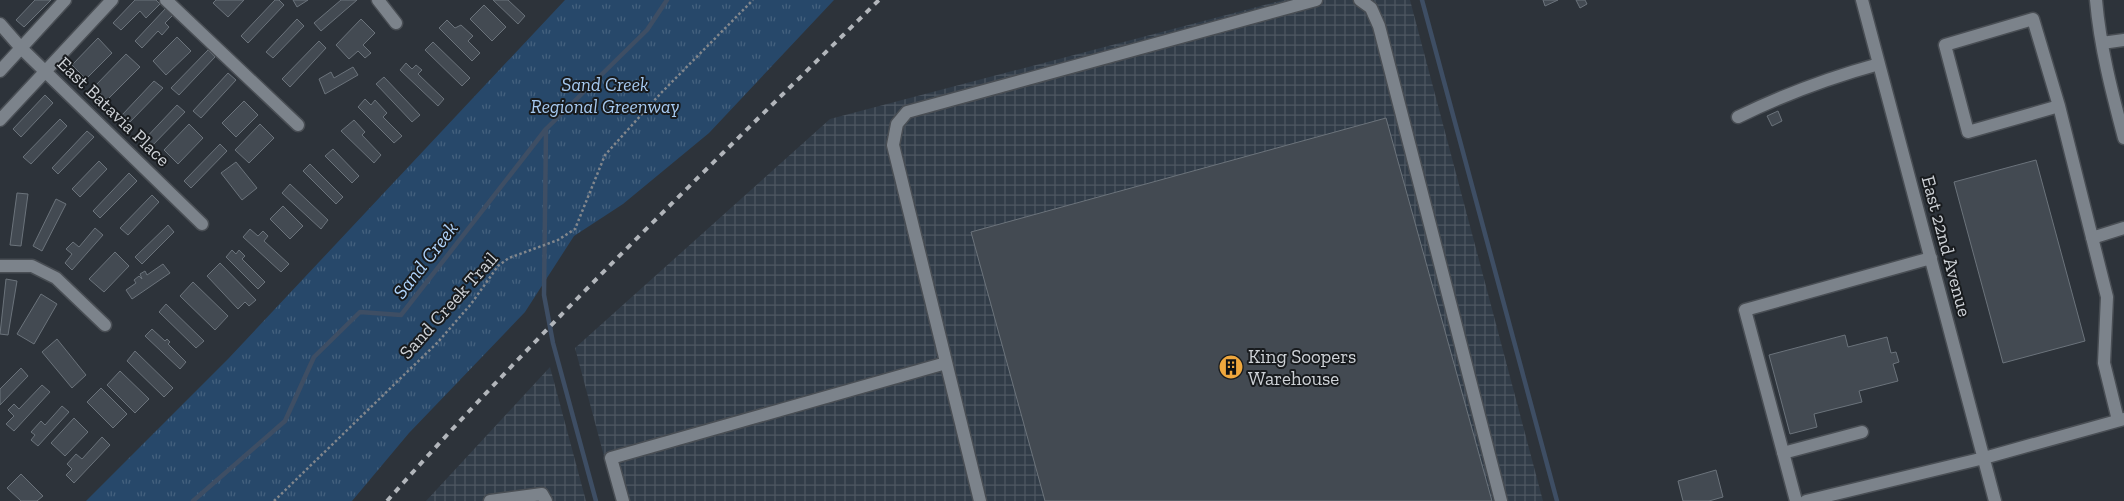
<svg xmlns="http://www.w3.org/2000/svg" width="2124" height="501" font-family="'Zilla Slab',serif">
  <style>
    .industrial { fill: url(#industrial-grid) }
    .grass { fill: url(#grass-tufts) }
    .lines { fill: none; stroke-linecap: round; stroke-linejoin: round }
    .stream { stroke: #3e4e64; stroke-width: 4.5 }
    .building { fill: #434a52; stroke: #6b737b }
    .minor-casing { stroke: #494e54; stroke-width: 15 }
    .path { stroke: #82878d; stroke-width: 2.5; stroke-dasharray: 2.5 2.5; stroke-linecap: butt }
    .minor { stroke: #7c838b; stroke-width: 12 }
    .rail { stroke: #b2b6bb; stroke-width: 4; stroke-dasharray: 6 6; stroke-linecap: butt }
    .labels { text-anchor: middle; stroke-width: 4; stroke-linejoin: round; paint-order: stroke }
    .park-label { font-size: 19px; font-style: italic; fill: #a7caf1; stroke: #181b1e }
    .street-label { font-size: 19px; fill: #ced2d7; stroke: #181b1e }
    .poi-label { font-size: 19px; fill: #ced2d7; stroke: #181b1e; text-anchor: start }
    .water-label { font-size: 20px; font-style: italic; fill: #afd3fa; stroke: #181b1e }
  </style>
  <defs>
    <pattern id="industrial-grid" width="8" height="8" patternUnits="userSpaceOnUse" patternTransform="scale(1.25)"><rect width="8" height="8" fill="#313c48"/><path d="M0 4h8M4 0v8" fill="none" stroke="#4e5762"/></pattern>
    <pattern id="grass-tufts" width="24" height="20" patternUnits="userSpaceOnUse" patternTransform="scale(1.25)"><rect width="24" height="20" fill="#27486a"/><path d="M3 7l-1-3M5 7V3M7 7l1-3M15 17l-1-3M17 17v-4M19 17l1-3" fill="none" stroke="#45627f"/></pattern>
  </defs>
  <rect width="100%" height="100%" fill="#2d333a"/>
  <!-- industrial -->
  <path class="industrial" d="M1283,0H1410L1543,501H616L575,348L830,119Z
    M550,367L586,501H426Z"/>
  <!-- grass -->
  <path class="grass" d="M565,0H834L709,133L623,204L574,236L525,312L409,433L352,501H86L228,359Z"/>
  <g class="lines">
    <!-- stream -->
    <path class="stream" d="M1422,0L1557,501
      M546,129L544,295L553,343L596,501
      M193,501L285,421L314,357L360,312L401,315L546,129L647,30L667,0"/>
  </g>
  <!-- building -->
  <path class="building" d="M35,0H51L24,27L16,20Z
    M135,0H156L160,4L146,18L140,11L121,30L113,23Z
    M216,0H244L228,17L213,3Z
    M275,0H279L284,5L248,43L241,36Z
    M293,0H308L297,7Z
    M341,0H357L321,31L314,23Z
    M493,0H508L525,16L518,24Z
    M1543,0H1558L1545,6Z
    M1576,0H1585L1587,4L1580,8Z
    M484,5L506,27L492,41L470,19Z
    M166,8L173,15L165,23L169,27L162,35L158,31L142,48L135,41Z
    M297,19L304,26L273,58L266,52Z
    M361,19L375,33L363,45L371,53L365,58L358,51L349,59L336,45Z
    M447,20L455,28L461,25L473,36L468,41L480,53L472,61L439,28Z
    M177,37L191,51L166,75L153,61Z
    M98,38L112,53L86,79L72,65Z
    M319,41L326,48L290,87L282,79Z
    M433,42L470,78L462,86L425,50Z
    M208,50L215,57L179,95L171,88Z
    M126,54L140,67L107,100L94,87Z
    M406,63L412,69L416,65L422,70L418,74L444,99L438,106L400,70Z
    M353,67L358,75L325,94L319,79L331,72L334,78Z
    M228,73L236,80L201,118L193,111Z
    M384,77L420,115L412,122L376,84Z
    M154,81L163,88L130,122L122,115Z
    M45,95L53,103L21,137L13,129Z
    M365,99L371,105L375,100L387,113L383,117L402,136L394,143L358,107Z
    M244,101L258,115L236,137L222,123Z
    M177,105L185,112L148,150L141,143Z
    M1778,111L1782,121L1772,126L1767,116Z
    M1386,118L1492,501H1045L971,232Z
    M60,119L67,126L31,164L23,157Z
    M354,120L365,132L362,135L381,155L374,163L341,131Z
    M189,124L203,138L178,164L164,150Z
    M260,124L274,138L249,163L235,150Z
    M87,131L94,137L58,174L52,168Z
    M220,144L227,151L191,188L184,181Z
    M333,149L359,176L352,183L325,156Z
    M2036,160L2085,341L2003,363L1954,182Z
    M99,161L107,169L80,197L72,189Z
    M236,162L257,188L242,200L221,173Z
    M310,164L343,197L336,204L303,171Z
    M129,173L137,181L100,218L93,211Z
    M290,184L328,220L321,229L282,193Z
    M17,193L28,194L21,246L10,245Z
    M152,195L159,202L128,235L120,228Z
    M56,199L66,204L42,251L33,246Z
    M283,206L303,226L290,239L270,219Z
    M168,225L174,232L142,264L135,257Z
    M95,228L103,235L72,270L65,263L72,254L66,249L73,242L79,247Z
    M250,229L258,236L263,231L268,236L264,241L289,264L281,272L243,237Z
    M232,250L236,254L239,250L245,256L242,259L265,282L258,289L226,257Z
    M115,252L129,266L104,292L89,279Z
    M220,263L256,300L249,306L245,302L238,309L207,276Z
    M163,264L170,273L132,299L126,290L136,283L134,280L139,276L142,279L140,274L145,271L147,275Z
    M6,279L17,281L8,335L0,334Z
    M193,282L228,316L215,330L180,296Z
    M41,294L57,304L34,344L17,334Z
    M166,304L204,341L196,348L159,312Z
    M152,329L165,341L167,339L170,342L168,344L186,362L180,369L145,336Z
    M1845,335L1848,347L1887,337L1891,353L1896,352L1899,362L1893,364L1898,381L1859,391L1862,402L1814,414L1817,427L1790,434L1769,355Z
    M57,339L86,375L72,388L42,352Z
    M135,351L173,388L164,397L127,361Z
    M21,368L28,376L0,405V389Z
    M120,371L149,399L135,413L107,385Z
    M42,385L50,392L14,431L6,424L14,416L8,410L14,404L19,409Z
    M101,388L127,414L113,428L87,402Z
    M62,406L69,412L38,446L31,440L35,435L31,432L41,421L45,425Z
    M74,418L88,432L65,456L51,443Z
    M102,437L110,445L74,483L66,475L72,469L67,464L76,454L82,459Z
    M1716,470L1723,497L1709,501H1683L1678,481Z
    M21,474L43,496L37,501H21L7,488Z"/>
  <g class="lines">
    <defs>
      <path id="minor" d="M166,0L298,125
        M378,0L396,23
        M1360,0L1371,8L1379,26L1501,501
        M1862,0L1995,501
        M2096,0C2100,47 2112,93 2124,138
        M0,24L21,48L202,224
        M2102,43L2124,40
        M0,71L65,0
        M2059,106L1968,132L1945,45L2033,19L2059,106L2107,297L2104,363L2118,420
        M1738,117C1785,94 1828,78 1879,64
        M0,120L112,0
        M2092,238L2124,228
        M0,266H32L56,278L105,325
        M1783,453L1862,432
        M490,501L542,494L546,501
        M623,501L611,458L946,363
        M980,501L893,145L897,124L907,112L1316,0
        M1796,501L1745,310L1931,258
        M1806,501L1984,458L2124,419"/>
    </defs>
    <!-- minor casing -->
    <use href="#minor" class="minor-casing"/>
    <!-- path -->
    <path class="path" d="M274,501L438,342L471,304L498,266L509,258L558,240L575,229L605,155L661,93L753,0"/>
    <!-- minor -->
    <use href="#minor" class="minor"/>
    <!-- rail -->
    <path class="rail" d="M387,501C543,326 712,164 879,0"/>
  </g>
  <!-- icons -->
  <defs>
    <symbol id="building-disc" viewBox="-11 -11 22 22"><circle r="9.5" fill="#efa73d" stroke="#181b1e"/><path d="M-4-6H4V6H1V3H-1V6H-4ZM-2.5-4.3h1.7v1.8h-1.7ZM.8-4.3h1.7v1.8H.8ZM-2.5-1h1.7V.8h-1.7ZM.8-1h1.7V.8H.8Z" fill="#111"/></symbol>
  </defs>
  <g fill-rule="evenodd">
    <use href="#building-disc" x="1217" y="353" width="28" height="28"/>
  </g>
  <g class="labels">
    <!-- park labels -->
    <g class="park-label">
      <text x="605" y="91">Sand Creek<tspan x="605" dy="22">Regional Greenway</tspan></text>
    </g>
    <!-- street labels -->
    <g class="street-label">
      <text transform="translate(114 111) rotate(44)" y="7">East Batavia Place</text>
      <text transform="translate(1947 246) rotate(75)" y="7">East 22nd Avenue</text>
      <text transform="translate(448 305) rotate(-48)" y="7">Sand Creek Trail</text>
    </g>
    <!-- poi labels -->
    <g class="poi-label">
      <text x="1248" y="363">King Soopers<tspan x="1248" dy="22">Warehouse</tspan></text>
    </g>
    <!-- water labels -->
    <g class="water-label">
      <text transform="translate(425 260) rotate(-52)" y="7">Sand Creek</text>
    </g>
  </g>
</svg>
